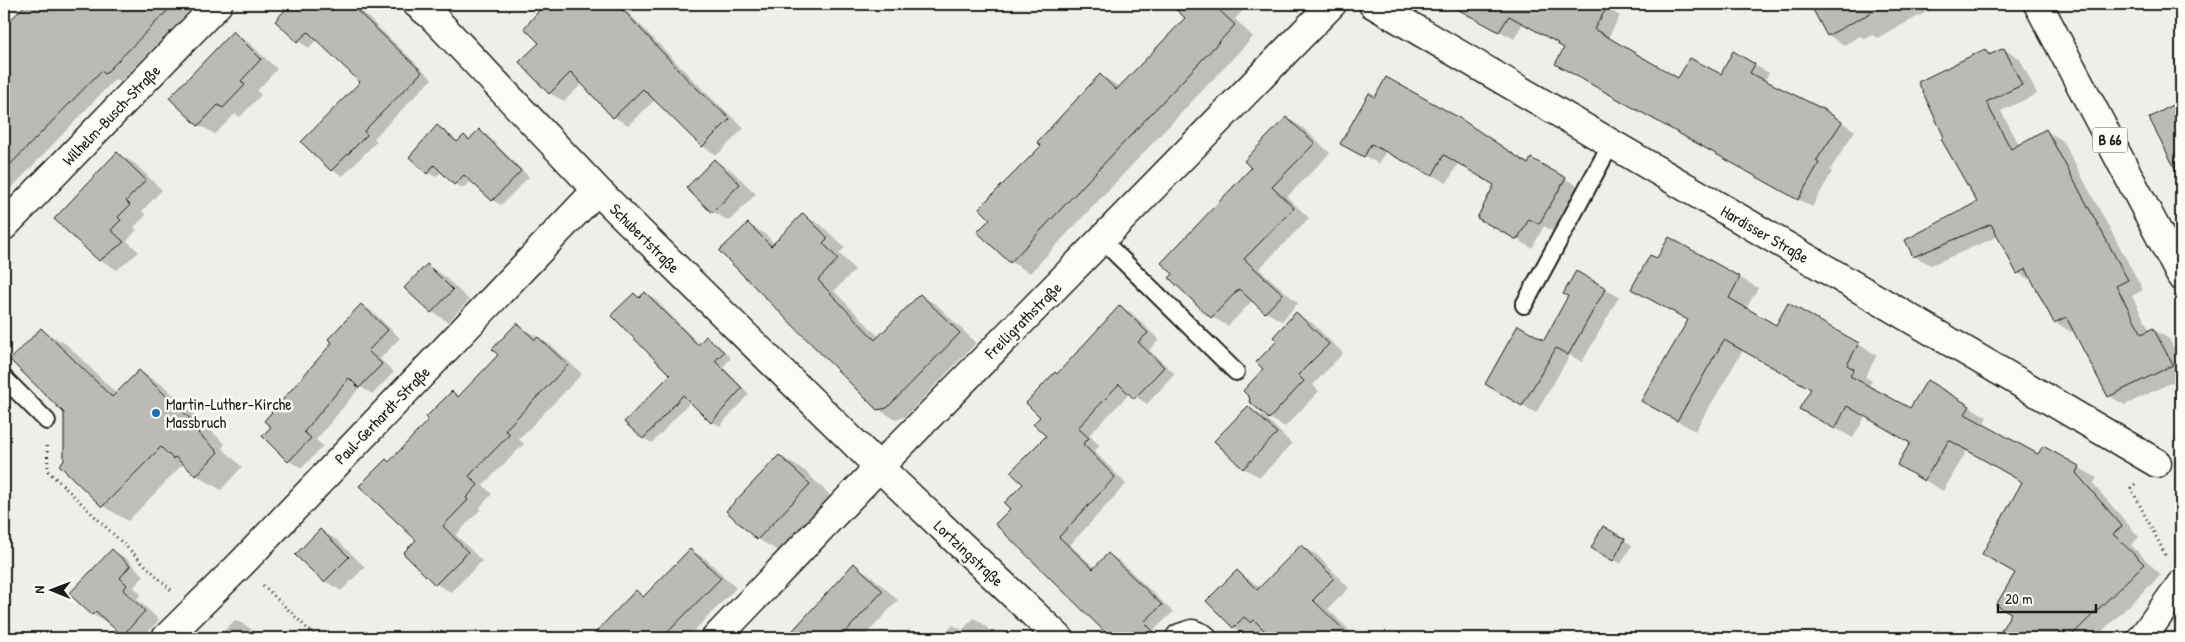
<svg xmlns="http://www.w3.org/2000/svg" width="2185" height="642" font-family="'Patrick Hand',sans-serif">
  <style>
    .shadow { fill: #0003 }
    .building { fill: #bbbab6; stroke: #1c1c1c }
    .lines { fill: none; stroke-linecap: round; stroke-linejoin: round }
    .service-casing { stroke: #1c1c1c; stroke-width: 20 }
    .minor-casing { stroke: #1c1c1c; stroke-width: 31 }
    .primary-casing { stroke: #1c1c1c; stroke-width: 31 }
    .path { stroke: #1c1c1c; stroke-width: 3; stroke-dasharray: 1 4; stroke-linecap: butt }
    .service { stroke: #fdfcf7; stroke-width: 16 }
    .minor { stroke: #fdfcf7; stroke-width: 28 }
    .primary { stroke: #fdfcf7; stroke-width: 28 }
    .poi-dot { fill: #1f6fb2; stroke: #fdfcf7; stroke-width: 2 }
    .labels { text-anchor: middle; stroke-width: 5; stroke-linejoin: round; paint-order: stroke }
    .shield { fill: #fdfcf7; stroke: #605f5e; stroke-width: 1 }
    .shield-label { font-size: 15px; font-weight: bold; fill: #1c1c1c }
    .street-label { font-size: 16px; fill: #1c1c1c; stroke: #fdfcf7 }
    .poi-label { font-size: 16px; fill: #1c1c1c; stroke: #fdfcf7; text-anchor: start }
  </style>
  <rect width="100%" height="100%" fill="#f0eeea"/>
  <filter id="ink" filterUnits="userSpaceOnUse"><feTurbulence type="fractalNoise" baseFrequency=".02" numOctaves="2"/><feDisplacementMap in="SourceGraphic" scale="10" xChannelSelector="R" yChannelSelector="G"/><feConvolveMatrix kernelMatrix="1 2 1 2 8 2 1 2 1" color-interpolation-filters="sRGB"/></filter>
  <g filter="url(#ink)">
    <!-- shadow -->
    <path class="shadow" d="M28,4H44L63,21L81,4H196L120,82L115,79L4,196V70L10,22Z
      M292,4H354L432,79L374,138L377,141L343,176L332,170L361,82L317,39L309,48L298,41L277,20Z
      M543,4H620L704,91L744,128L717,155L702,146L655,100L628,125L614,117L583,83L564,101L549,93L541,43L545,6Z
      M1165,4H1242L1246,7L1235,19L1253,37L1030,273L1011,262L992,219L1043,146L1100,75L1120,87L1187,17Z
      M1463,4H1599L1620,16L1608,38L1679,80L1721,76L1733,53L1769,73L1764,81L1839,120L1855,131L1830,170L1832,172L1812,207L1557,63L1566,48L1559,43L1523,23L1514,39L1460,9Z
      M1812,4H1957L1949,8L1941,4L1878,38L1872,35L1865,39L1860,36L1844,45L1828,35Z
      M2165,4H2181V13Z
      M233,33L249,43L277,69L257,91L261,95L240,117L235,114L215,134L199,125Z
      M2004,49L2020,59L2037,94L2001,111L2020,146L2046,131L2062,140L2143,290L2132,296L2150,331L2153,329L2169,339L2181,361V378L2125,405L2109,396L2074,330L2071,332L2055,322L2034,282L2018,273L1999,236L1931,265L1914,256L1979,202L1946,138L1985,50L1993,55Z
      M1375,98L1473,127L1529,164L1532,160L1580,187L1554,232L1544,226L1532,248L1478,217L1496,185L1459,162L1447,183L1386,151L1379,164L1342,143Z
      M2177,104L2181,106V169L2175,165Z
      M1286,118L1302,127L1330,153L1287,197L1309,218L1259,269L1298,303L1282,321L1266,312L1253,300L1228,326L1212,317L1171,278L1253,168Z
      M438,126L459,142L464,137L470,140L480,131L488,136L529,177L501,205L492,200L472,180L463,188L455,184L442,171L436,177L428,173Z
      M117,154L134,163L162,190L142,211L146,215L134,227L137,230L127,241L139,252L117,270L100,260L56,219Z
      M714,161L731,170L756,194L729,221L713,212Z
      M803,215L821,225L845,248L839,253L855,270L834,291L879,337L920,295L937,305L976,343L905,417L895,419L878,409L748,224L765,234L775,244Z
      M1670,238L1758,288L1746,309L1776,327L1788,305L1877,355L1865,377L1872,381L1868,387L1911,410L1928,382L1987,417L1983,425L2038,456L2043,447L2097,478L2093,484L2139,537L2131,545L2161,575L2095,638H1999L2013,613L2024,482L1968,449L1943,491L1899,465L1912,442L1866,415L1853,438L1801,409L1813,389L1743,350L1695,431L1643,401L1689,320L1657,260Z
      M427,265L443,275L469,300L448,322L432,312Z
      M1577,273L1619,297L1582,362L1570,355L1536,413L1487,384L1544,341L1570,296Z
      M634,294L640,297L645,294L654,298L700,345L706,338L715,342L731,358L723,367L749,394L720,426L712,422L691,401L652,443L643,438L671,375Z
      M362,305L374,313L400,338L380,359L394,372L373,394L360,387L316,440L323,446L302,468L289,461L273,427Z
      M1120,307L1132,313L1159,340L1149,350L1175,374L1147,404L1130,393L1089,435L1100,446L1094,451L1126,484L1070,545L1095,568L1108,554L1120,561L1173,612L1146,638H1113L997,524L1011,509L1048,436L1042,417L1058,375Z
      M1296,314L1312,323L1343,353L1313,385L1319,391L1285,427L1269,418L1265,369L1278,341Z
      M517,324L553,347L582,374L519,439L524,444L483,485L492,494L480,507L481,509L456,535L482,561L451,592L436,584L386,460L390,463L430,420L452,393L460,397L500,355Z
      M41,330L66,344L117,394L139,371L164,386L225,444L222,448L242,467L221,490L196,475L183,464L128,521L103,506L60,465L65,460V412Z
      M1248,408L1265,417L1292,444L1260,477L1243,468Z
      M780,456L805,471L834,499L783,554L758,539Z
      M1603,528L1632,545L1621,564L1592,548Z
      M320,530L337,540L365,567L341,591L325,581Z
      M1301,546L1317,555L1349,588L1328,609L1357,638H1245L1208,601L1237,572L1252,581L1260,588Z
      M112,550L127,559L144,576L134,587L141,594L137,599L159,620L142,638H129L109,621L107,623L92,614Z
      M690,550L706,559L736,588L687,638L675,636L673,638H592L637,592L645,597Z
      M854,565L869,574L898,600L863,638H785Z
      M974,618L982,623L998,638H940L953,625L962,630Z
      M235,620L250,628L260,638H217Z
      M1937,630L1952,638H1929Z"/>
    <!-- building -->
    <path class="building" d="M26,4H174L105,74L101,71L4,171V27Z
      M278,4H350L422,72L364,131L367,135L331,171L301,142L360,82L308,32L297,42L275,21L285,10Z
      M545,4H614L626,13L689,81L730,119L702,147L643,89L613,118L571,72L549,94L519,62L539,43L524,28Z
      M1170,4H1213L1235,25L1010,263L977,232L990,219L979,208L1041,146L1037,142L1100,74L1116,90L1185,18Z
      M1448,4H1609L1594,29L1678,78L1690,58L1721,74L1733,51L1755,64L1750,73L1825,110L1842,122L1816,161L1819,163L1798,200L1555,64L1564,48L1557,44L1558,43L1509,16L1499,32Z
      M1810,4H1887L1827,36Z
      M233,31L261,59L241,81L245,85L223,108L218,105L198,126L169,98Z
      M2004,48L2022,85L1986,102L2011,149L2046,129L2128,280L2116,286L2142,334L2153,328L2173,365L2108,397L2066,317L2054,323L2026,269L2017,274L1991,224L1913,257L1905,240L1977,202L1941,139L1944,137L1918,82L1985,49L1989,55Z
      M1386,77L1458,117L1528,164L1531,158L1566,178L1539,224L1529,219L1517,240L1477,218L1494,185L1444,155L1432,176L1371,144L1364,157L1340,144L1369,93L1375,97Z
      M2181,100V180L2149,118Z
      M1286,117L1315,143L1272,187L1294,208L1244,259L1283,294L1265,313L1239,289L1211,318L1169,278L1173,274L1161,263L1251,168L1244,161Z
      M437,125L457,142L464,135L469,140L479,129L521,171L492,201L464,175L454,185L434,165L427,174L409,157Z
      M117,152L146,180L126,201L130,205L118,217L121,220L111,230L124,242L99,261L54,219Z
      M714,159L740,184L712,213L686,188Z
      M803,213L828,238L823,243L838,259L818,280L875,340L920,294L960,333L887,408L877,410L719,251L748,223L771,246Z
      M1669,237L1740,277L1729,298L1776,325L1788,303L1859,343L1847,365L1854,369L1850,376L1910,408L1927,380L1970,406L1965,414L2038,454L2043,446L2079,466L2076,473L2122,526L2113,534L2144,564L2069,638H1997L2011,613L1996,605L2015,573L1982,554L2022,482L1949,440L1924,481L1897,465L1910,443L1847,406L1835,429L1799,409L1811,389L1724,340L1677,421L1641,401L1688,320L1631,289L1650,255L1657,258Z
      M427,264L453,290L431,313L404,288Z
      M1576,271L1606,288L1568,355L1556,348L1522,406L1485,384L1518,325L1544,340L1568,296L1563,294Z
      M645,292L698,345L706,336L724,352L715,361L742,388L711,423L683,395L643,439L624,422L670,375L611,315L634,293L639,298Z
      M361,304L388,330L368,351L382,364L359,388L349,378L304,432L311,438L288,462L262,436L271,427L264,421L332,343L328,339Z
      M1120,305L1148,333L1138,342L1164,367L1134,399L1119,384L1078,428L1089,438L1083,444L1115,477L1059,537L1093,569L1108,553L1162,605L1144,622L1160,638H1111L995,524L1010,509L1004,503L1023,484L1010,472L1046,436L1033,424L1040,417L1026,403L1055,372L1057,374Z
      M1296,312L1329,344L1298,375L1304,381L1269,419L1249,401L1250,398L1243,391L1263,369L1256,362L1277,341L1273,337Z
      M517,323L535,340L538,337L568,365L505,430L510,434L469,476L478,485L466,498L468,500L443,526L468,552L435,585L403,553L416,540L359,486L386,459L389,462L428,420L426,417L452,391L458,397L498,355L492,349Z
      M41,328L112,397L139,370L201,429L198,433L218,452L196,476L175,457L173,459L161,447L102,507L59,465L64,460V413L10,360Z
      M1248,406L1277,433L1243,469L1214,441Z
      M779,455L810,484L757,540L726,511Z
      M1603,526L1625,539L1613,561L1591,548Z
      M320,529L349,557L324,582L295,555Z
      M1301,545L1334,578L1313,600L1352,638H1272L1254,620L1251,623L1244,617L1233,628L1206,601L1237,570L1257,590Z
      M112,549L130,566L120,578L127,585L123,590L145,611L122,636L96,611L92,615L69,594Z
      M690,549L721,578L662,638H590L636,590L643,597Z
      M854,563L883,591L840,638H786Z"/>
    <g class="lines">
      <defs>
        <path id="service" d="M1102,240L1236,372
          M1524,305L1611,144
          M4,378L47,421"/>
        <path id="minor" d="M417,4L433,17L597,190L879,467L1059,638
          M1373,4L2157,463
          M4,226L218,4
          M166,638L241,564L597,190
          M716,638L879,467L1332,4
          M1180,638L1192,634L1202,638
          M2142,638L2181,584"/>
        <path id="primary" d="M2038,4L2181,276"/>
      </defs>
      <!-- service casing -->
      <use href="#service" class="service-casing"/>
      <!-- minor casing -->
      <use href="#minor" class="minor-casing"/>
      <!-- primary casing -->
      <use href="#primary" class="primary-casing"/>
      <!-- path -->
      <path class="path" d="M47,446L48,471L171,590
        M2135,484L2131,488L2167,558
        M263,585L317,638"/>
      <!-- service -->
      <use href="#service" class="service"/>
      <!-- minor -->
      <use href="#minor" class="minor"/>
      <!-- primary -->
      <use href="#primary" class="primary"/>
    </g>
  </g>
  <!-- markers -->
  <circle class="poi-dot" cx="156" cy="413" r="5"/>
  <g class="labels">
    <!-- shield labels -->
    <rect class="shield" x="2092.5" y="127.5" width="35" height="25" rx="4"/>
    <g class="shield-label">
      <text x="2110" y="145">B 66</text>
    </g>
    <!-- street labels -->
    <g class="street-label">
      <text transform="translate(111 115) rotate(-46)" y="6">Wilhelm-Busch-Straße</text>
      <text transform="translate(1765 234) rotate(30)" y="6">Hardisser Straße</text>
      <text transform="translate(645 238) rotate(45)" y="6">Schubertstraße</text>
      <text transform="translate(1023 320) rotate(-45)" y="6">Freiligrathstraße</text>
      <text transform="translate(382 415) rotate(-46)" y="6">Paul-Gerhardt-Straße</text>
      <text transform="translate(969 553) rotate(43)" y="6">Lortzingstraße</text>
    </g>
    <!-- poi labels -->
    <g class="poi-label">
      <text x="166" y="410">Martin-Luther-Kirche<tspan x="166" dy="18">Massbruch</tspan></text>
    </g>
  </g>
  <!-- margin -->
  <rect width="2185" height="642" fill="none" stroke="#fdfcf7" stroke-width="20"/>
  <rect x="10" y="10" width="2165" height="622" fill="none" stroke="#1c1c1c" stroke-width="2" filter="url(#ink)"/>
  <!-- north arrow -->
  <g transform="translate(52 590) rotate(271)" stroke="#fdfcf7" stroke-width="4" paint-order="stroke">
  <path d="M0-4L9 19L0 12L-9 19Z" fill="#1c1c1c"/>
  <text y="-8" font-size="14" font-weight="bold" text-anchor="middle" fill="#1c1c1c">N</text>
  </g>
  <!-- scale -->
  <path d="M1998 604v8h98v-8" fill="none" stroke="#1c1c1c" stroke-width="2.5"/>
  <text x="2005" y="604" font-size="15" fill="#1c1c1c" stroke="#fdfcf7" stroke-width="4" paint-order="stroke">20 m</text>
</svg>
